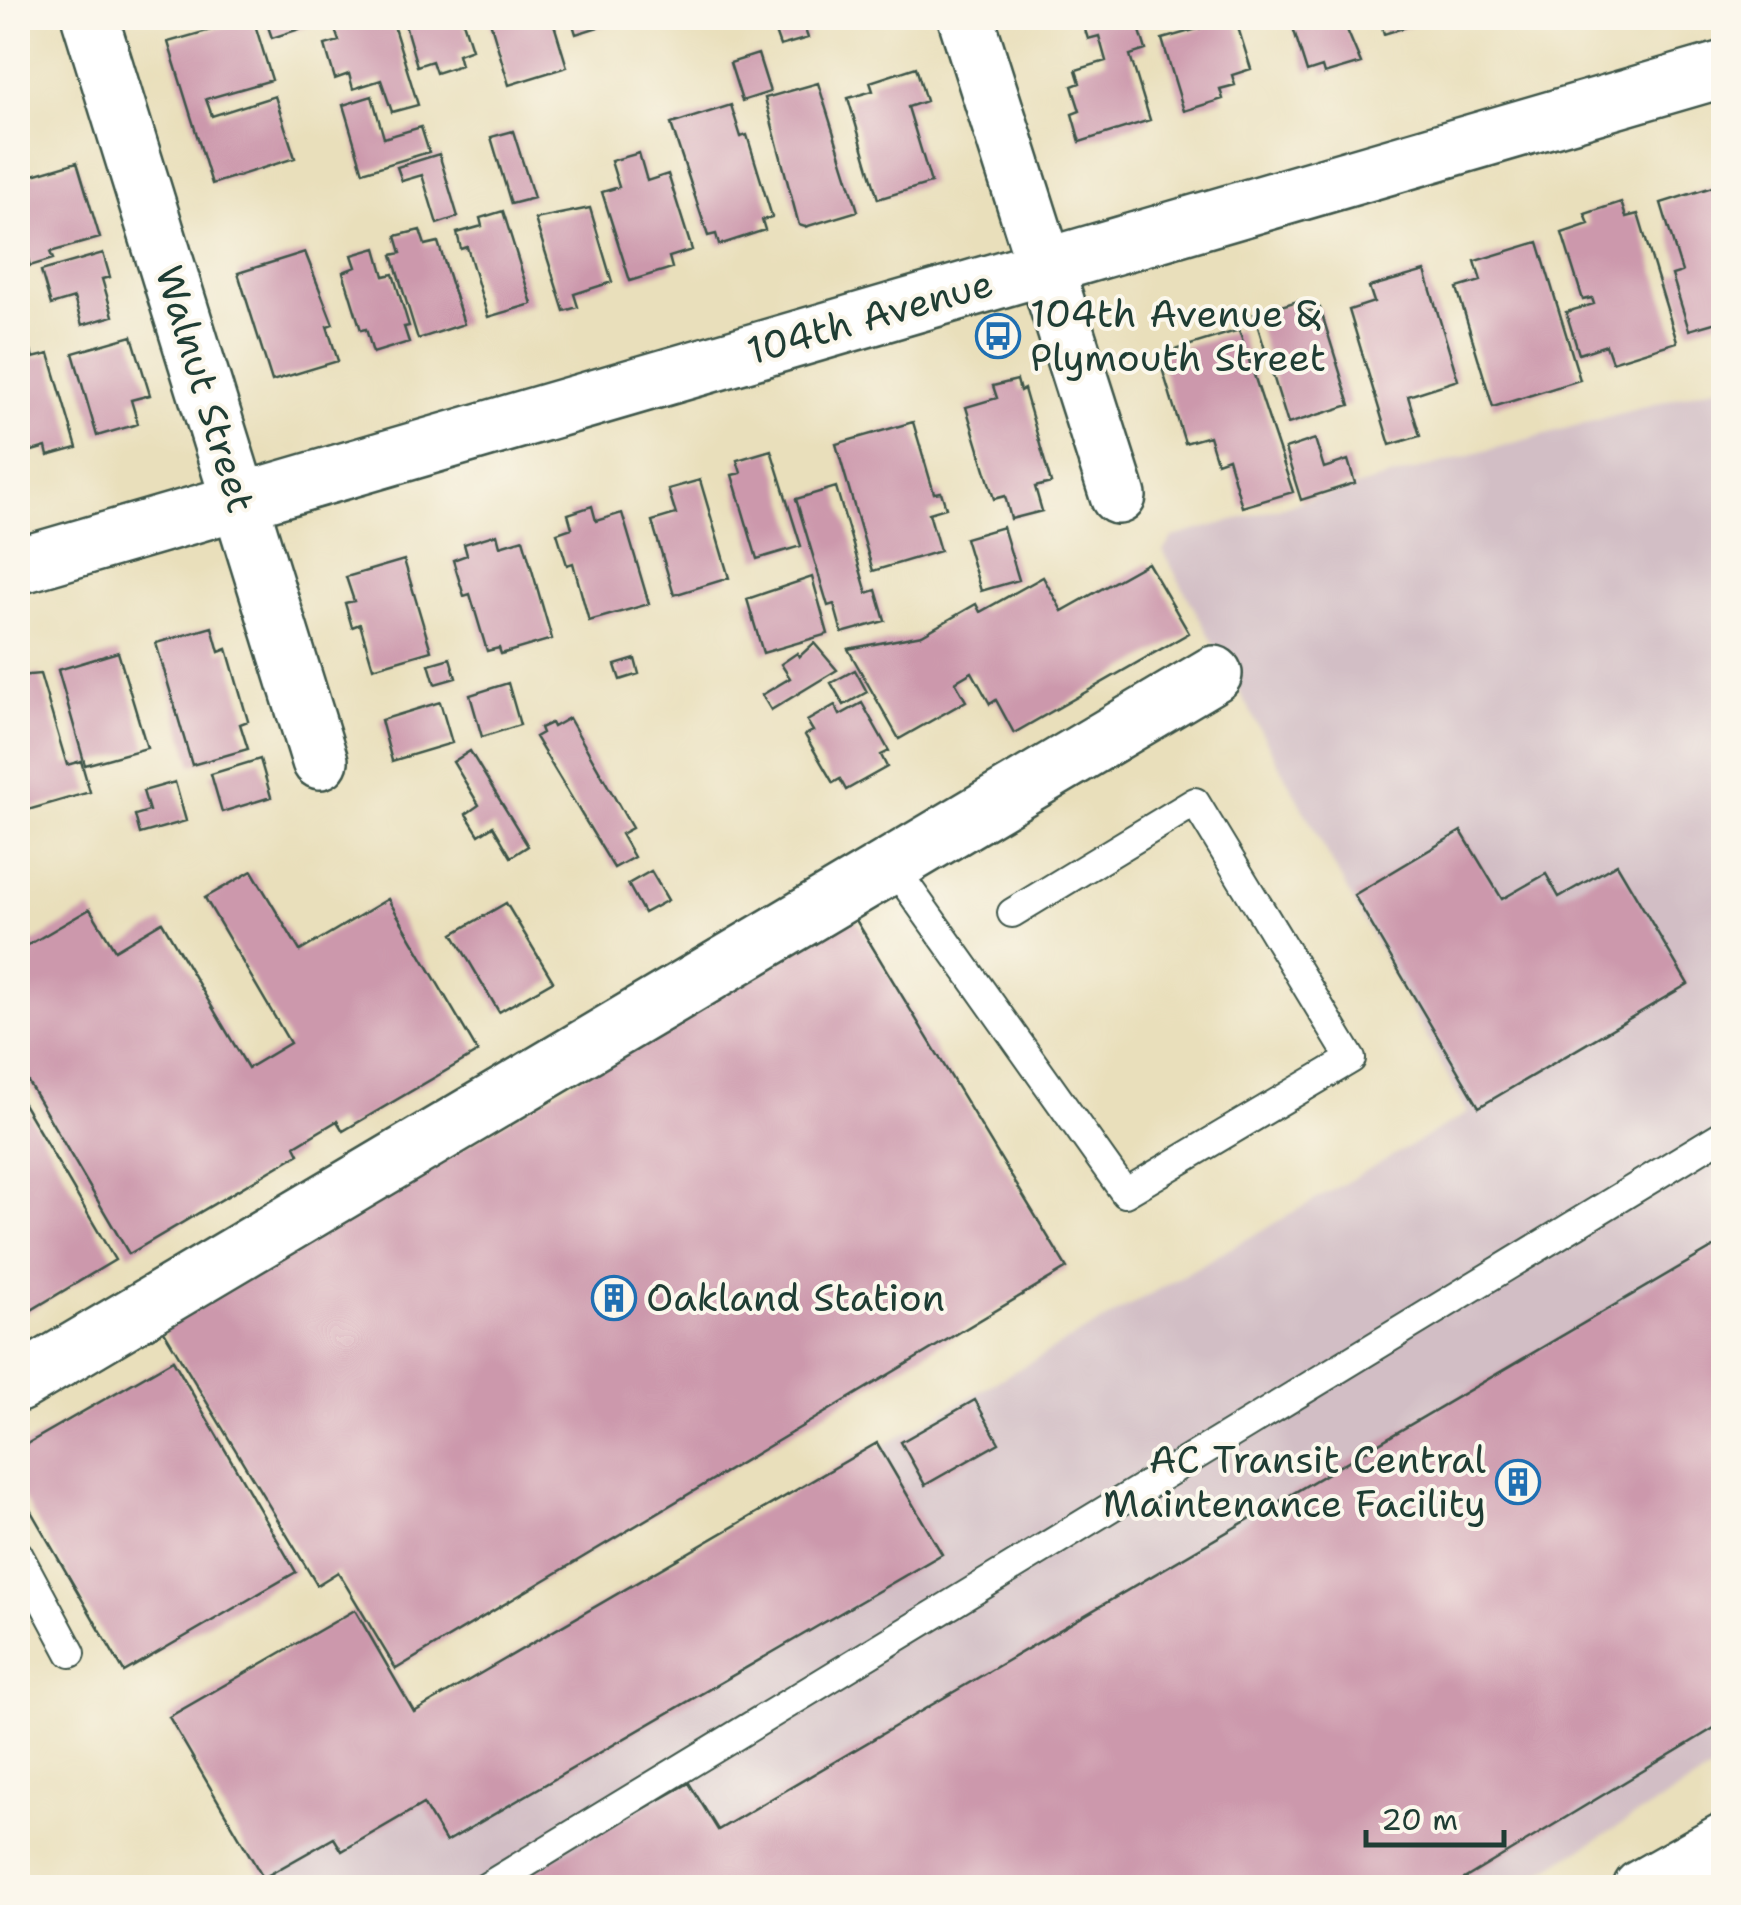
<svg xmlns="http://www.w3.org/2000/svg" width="1741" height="1905" font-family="'Shantell Sans',sans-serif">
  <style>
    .industrial { fill: #d2bec5 }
    .building { fill: #cc98ac }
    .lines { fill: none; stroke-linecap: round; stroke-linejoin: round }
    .lane-casing { stroke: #3d5548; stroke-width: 32 }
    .street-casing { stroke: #3d5548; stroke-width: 60 }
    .secondary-casing { stroke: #3d5548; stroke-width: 60 }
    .lane { stroke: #fff; stroke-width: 28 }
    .street { stroke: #fff; stroke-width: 55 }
    .secondary { stroke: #fff; stroke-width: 55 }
    .labels { text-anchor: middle; stroke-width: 8; stroke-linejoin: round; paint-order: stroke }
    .poi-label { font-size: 38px; fill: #1f3d34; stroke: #fbf7ec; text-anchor: start }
    .street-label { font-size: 38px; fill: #1f3d34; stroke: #fbf7ec }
  </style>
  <rect width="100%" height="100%" fill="#fbf7ec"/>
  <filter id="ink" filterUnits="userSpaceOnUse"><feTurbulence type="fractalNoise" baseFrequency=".01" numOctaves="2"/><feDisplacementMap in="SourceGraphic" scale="20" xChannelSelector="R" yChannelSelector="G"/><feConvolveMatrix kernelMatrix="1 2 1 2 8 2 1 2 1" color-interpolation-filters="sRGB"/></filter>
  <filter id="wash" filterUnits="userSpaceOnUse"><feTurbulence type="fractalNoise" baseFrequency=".0048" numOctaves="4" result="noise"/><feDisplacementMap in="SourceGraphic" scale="40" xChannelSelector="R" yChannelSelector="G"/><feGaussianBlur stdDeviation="2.25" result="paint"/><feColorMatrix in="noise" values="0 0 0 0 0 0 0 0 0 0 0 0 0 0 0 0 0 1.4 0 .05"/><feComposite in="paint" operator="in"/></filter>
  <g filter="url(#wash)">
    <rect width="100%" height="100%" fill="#e9dfbb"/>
    <!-- industrial -->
    <path class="industrial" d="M1723,385V1764L1517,1887L268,1888L263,1878L334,1838L300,1778L1468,1113L1163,551L1173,537Z"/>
    <g id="blocks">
      <!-- building -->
      <path class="building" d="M253,18L272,80L206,99L212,116L275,96L295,158L212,184L168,42Z
        M265,18H313L315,24L272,38Z
        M331,18H391L418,105L392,112L381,80L353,89L349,74L335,79L325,45L339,41Z
        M403,18H462L472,49L458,54L461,65L436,73L432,61L417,66Z
        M489,18H552L567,67L509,85Z
        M571,18H627L576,34Z
        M770,18H801L808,38L780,46Z
        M1081,18H1136L1146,50L1130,55L1150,120L1080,142L1072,114L1080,111L1072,86L1080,83L1076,70L1106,61L1099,36L1088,39Z
        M1202,18H1235L1251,69L1232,75L1235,85L1220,89L1223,99L1184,111L1162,39L1204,27Z
        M1290,18H1342L1361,63L1324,74L1322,67L1307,72Z
        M1365,18H1435L1384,34L1380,20L1367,24Z
        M758,54L770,92L742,101L730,63Z
        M916,67L926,101L908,107L931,183L878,199L848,98L873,91L870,82Z
        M818,83L858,211L805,227L799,225L765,98Z
        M372,96L384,138L421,127L429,152L363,172L343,105Z
        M731,105L741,137L747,135L772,217L762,220L765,230L719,245L716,234L708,236L671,124Z
        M513,131L534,198L511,204L491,137Z
        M639,153L647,181L668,174L692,250L669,257L672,268L630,281L602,192L619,187L611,161Z
        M439,154L458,217L437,224L422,175L402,181L397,167Z
        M24,156L30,176L77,162L100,238L50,252L53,259L30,266L18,222V158Z
        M1722,184L1724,320L1689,330L1672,275L1682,272L1661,203Z
        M1621,202L1626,217L1638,214L1677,342L1612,362L1606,345L1579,354L1566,312L1594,304L1592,298L1583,300L1562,233L1589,224L1585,214Z
        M590,208L612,282L574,294L578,307L564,311L535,219Z
        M503,211L532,304L488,317L467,247L461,249L457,233L482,226L480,218Z
        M420,230L425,245L438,242L464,324L418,339L392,255L401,253L396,236Z
        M1538,242L1580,380L1493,407L1457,288L1481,281L1475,261Z
        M376,248L384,276L393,274L409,326L404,327L409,342L373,353L366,329L361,330L343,272L356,267L352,255Z
        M305,252L333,324L327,326L338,361L272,381L238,273Z
        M103,253L110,277L102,279L113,316L82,325L74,298L51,305L41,271Z
        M1425,271L1458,380L1408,396L1420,436L1390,445L1349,310L1374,302L1369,287Z
        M1301,300L1306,312L1320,308L1350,405L1288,424L1254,314Z
        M1239,330L1293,492L1242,507L1228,458L1217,462L1209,436L1185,443L1158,355Z
        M132,336L150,395L131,400L138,424L97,436L73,353Z
        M30,347L33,358L49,354L77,448L48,456L46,447L18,455V351Z
        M1017,380L1020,391L1024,389L1051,483L1035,487L1042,511L1011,519L1005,496L994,499L966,407L997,398L993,386Z
        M913,422L934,493L941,492L946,508L929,513L940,551L873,571L836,444Z
        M1315,439L1324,468L1348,460L1355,483L1301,500L1285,449Z
        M771,450L801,546L757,559L732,475L741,473L737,460Z
        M700,480L729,578L674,595L652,521L676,514L668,489Z
        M836,487L867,593L876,590L885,621L842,633L834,604L828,606L796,499Z
        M592,506L596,521L622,513L649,604L589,621L573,563L567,565L557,533L572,528L568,514Z
        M1003,527L1019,580L981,591L965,538Z
        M497,534L500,546L523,539L552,639L501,654L499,648L487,651L470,594L464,596L453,560L467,555L464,544Z
        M404,560L431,651L373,668L360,624L352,627L345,603L354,601L346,577Z
        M1148,563L1189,633L1014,733L996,700L990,704L972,672L955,682L966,701L899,739L848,649L922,635L976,604L980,612L1043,577L1062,611Z
        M812,577L828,634L763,653L747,599Z
        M212,627L219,652L227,649L248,721L240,724L248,749L192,765L156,643Z
        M814,643L837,670L771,710L762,695L790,678L781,664L797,653L799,657Z
        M118,652L147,748L85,765L58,670Z
        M450,658L456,678L435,684L429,664Z
        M635,659L639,674L620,680L615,665Z
        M855,670L867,692L844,705L831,683Z
        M40,674L67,765L81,761L90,792L21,812L18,799V676Z
        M508,683L520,725L482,737L470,695Z
        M440,702L452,743L392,761L381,720Z
        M862,703L889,751L881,755L887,767L846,790L840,779L833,783L805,735L813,731L807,721L835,705L840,715Z
        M569,718L632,828L621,834L634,857L614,868L535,737L542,733L540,728L551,723L553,727Z
        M470,751L528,846L511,857L493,826L479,835L466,814L479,805L453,762Z
        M260,759L271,797L222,812L211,774Z
        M175,782L186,821L140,834L135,815L149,811L143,791Z
        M1461,831L1502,899L1546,874L1559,897L1617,864L1688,984L1479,1107L1354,895Z
        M252,871L300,951L388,899L478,1052L343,1131L337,1121L295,1146L299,1154L129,1254L18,1065V951L90,909L115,950L162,922L248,1068L290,1043L205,898Z
        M651,871L668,900L644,913L628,884Z
        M506,903L553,981L499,1012L453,934Z
        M853,915L1067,1268L396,1669L338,1572L317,1585L162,1328Z
        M18,1095L115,1260L18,1318Z
        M1724,1241V1722L1449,1888H505L689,1783L718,1830Z
        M173,1360L296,1572L124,1672L18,1489V1449Z
        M975,1400L999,1443L925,1485L901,1442Z
        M877,1443L942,1554L446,1842L423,1804L342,1851L334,1838L263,1878L169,1717L355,1610L414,1712Z"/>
    </g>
  </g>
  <g filter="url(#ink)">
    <use href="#blocks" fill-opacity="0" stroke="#3d5548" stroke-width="2.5"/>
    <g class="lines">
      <defs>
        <path id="lane" d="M892,865L1125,1193L1351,1059L1195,802L1012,913
          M18,1554L71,1653
          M485,1888L1724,1134"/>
        <path id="street" d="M90,18L320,761
          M966,18L1118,496
          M18,1384L1214,674
          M1641,1888L1724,1841"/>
        <path id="secondary" d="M18,566L1724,69"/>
      </defs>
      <!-- lane casing -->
      <use href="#lane" class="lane-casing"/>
      <!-- street casing -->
      <use href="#street" class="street-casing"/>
      <!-- secondary casing -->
      <use href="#secondary" class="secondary-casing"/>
      <!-- lane -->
      <use href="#lane" class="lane"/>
      <!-- street -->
      <use href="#street" class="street"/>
      <!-- secondary -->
      <use href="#secondary" class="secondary"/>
    </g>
  </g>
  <!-- icons -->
  <defs>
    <symbol id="bus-ring" viewBox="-11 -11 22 22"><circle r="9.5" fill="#fbf7ec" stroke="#1f6fb2" stroke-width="1.5"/><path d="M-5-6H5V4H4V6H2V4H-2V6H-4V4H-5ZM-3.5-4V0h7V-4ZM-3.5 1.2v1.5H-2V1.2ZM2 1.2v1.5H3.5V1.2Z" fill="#1f6fb2"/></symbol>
    <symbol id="building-ring" viewBox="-11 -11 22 22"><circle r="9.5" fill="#fbf7ec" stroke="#1f6fb2" stroke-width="1.5"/><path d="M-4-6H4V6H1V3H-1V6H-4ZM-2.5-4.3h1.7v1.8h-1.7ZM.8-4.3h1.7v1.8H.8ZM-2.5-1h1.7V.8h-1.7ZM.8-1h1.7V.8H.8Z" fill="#1f6fb2"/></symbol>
  </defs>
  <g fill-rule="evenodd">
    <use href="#bus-ring" x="973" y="311" width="50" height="50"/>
    <use href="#building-ring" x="589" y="1273" width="50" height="50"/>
    <use href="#building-ring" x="1493" y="1457" width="50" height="50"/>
  </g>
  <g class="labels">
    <!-- poi labels -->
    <g class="poi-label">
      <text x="1030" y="327">104th Avenue &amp;<tspan x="1030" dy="44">Plymouth Street</tspan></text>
      <text x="646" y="1311">Oakland Station</text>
      <text x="1486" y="1473" text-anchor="end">AC Transit Central<tspan x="1486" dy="44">Maintenance Facility</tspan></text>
    </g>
    <!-- street labels -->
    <g class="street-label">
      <text transform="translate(870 317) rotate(-16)" y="13">104th Avenue</text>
      <text transform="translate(205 389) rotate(73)" y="13">Walnut Street</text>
    </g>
  </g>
  <!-- margin -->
  <rect width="1741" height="1905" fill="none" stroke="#fbf7ec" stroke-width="60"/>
  <!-- scale -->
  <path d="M1366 1830v15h138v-15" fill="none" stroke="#1f3d34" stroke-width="5"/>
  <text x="1381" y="1830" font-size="30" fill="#1f3d34" stroke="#fbf7ec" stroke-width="8" paint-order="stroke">20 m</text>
</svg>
